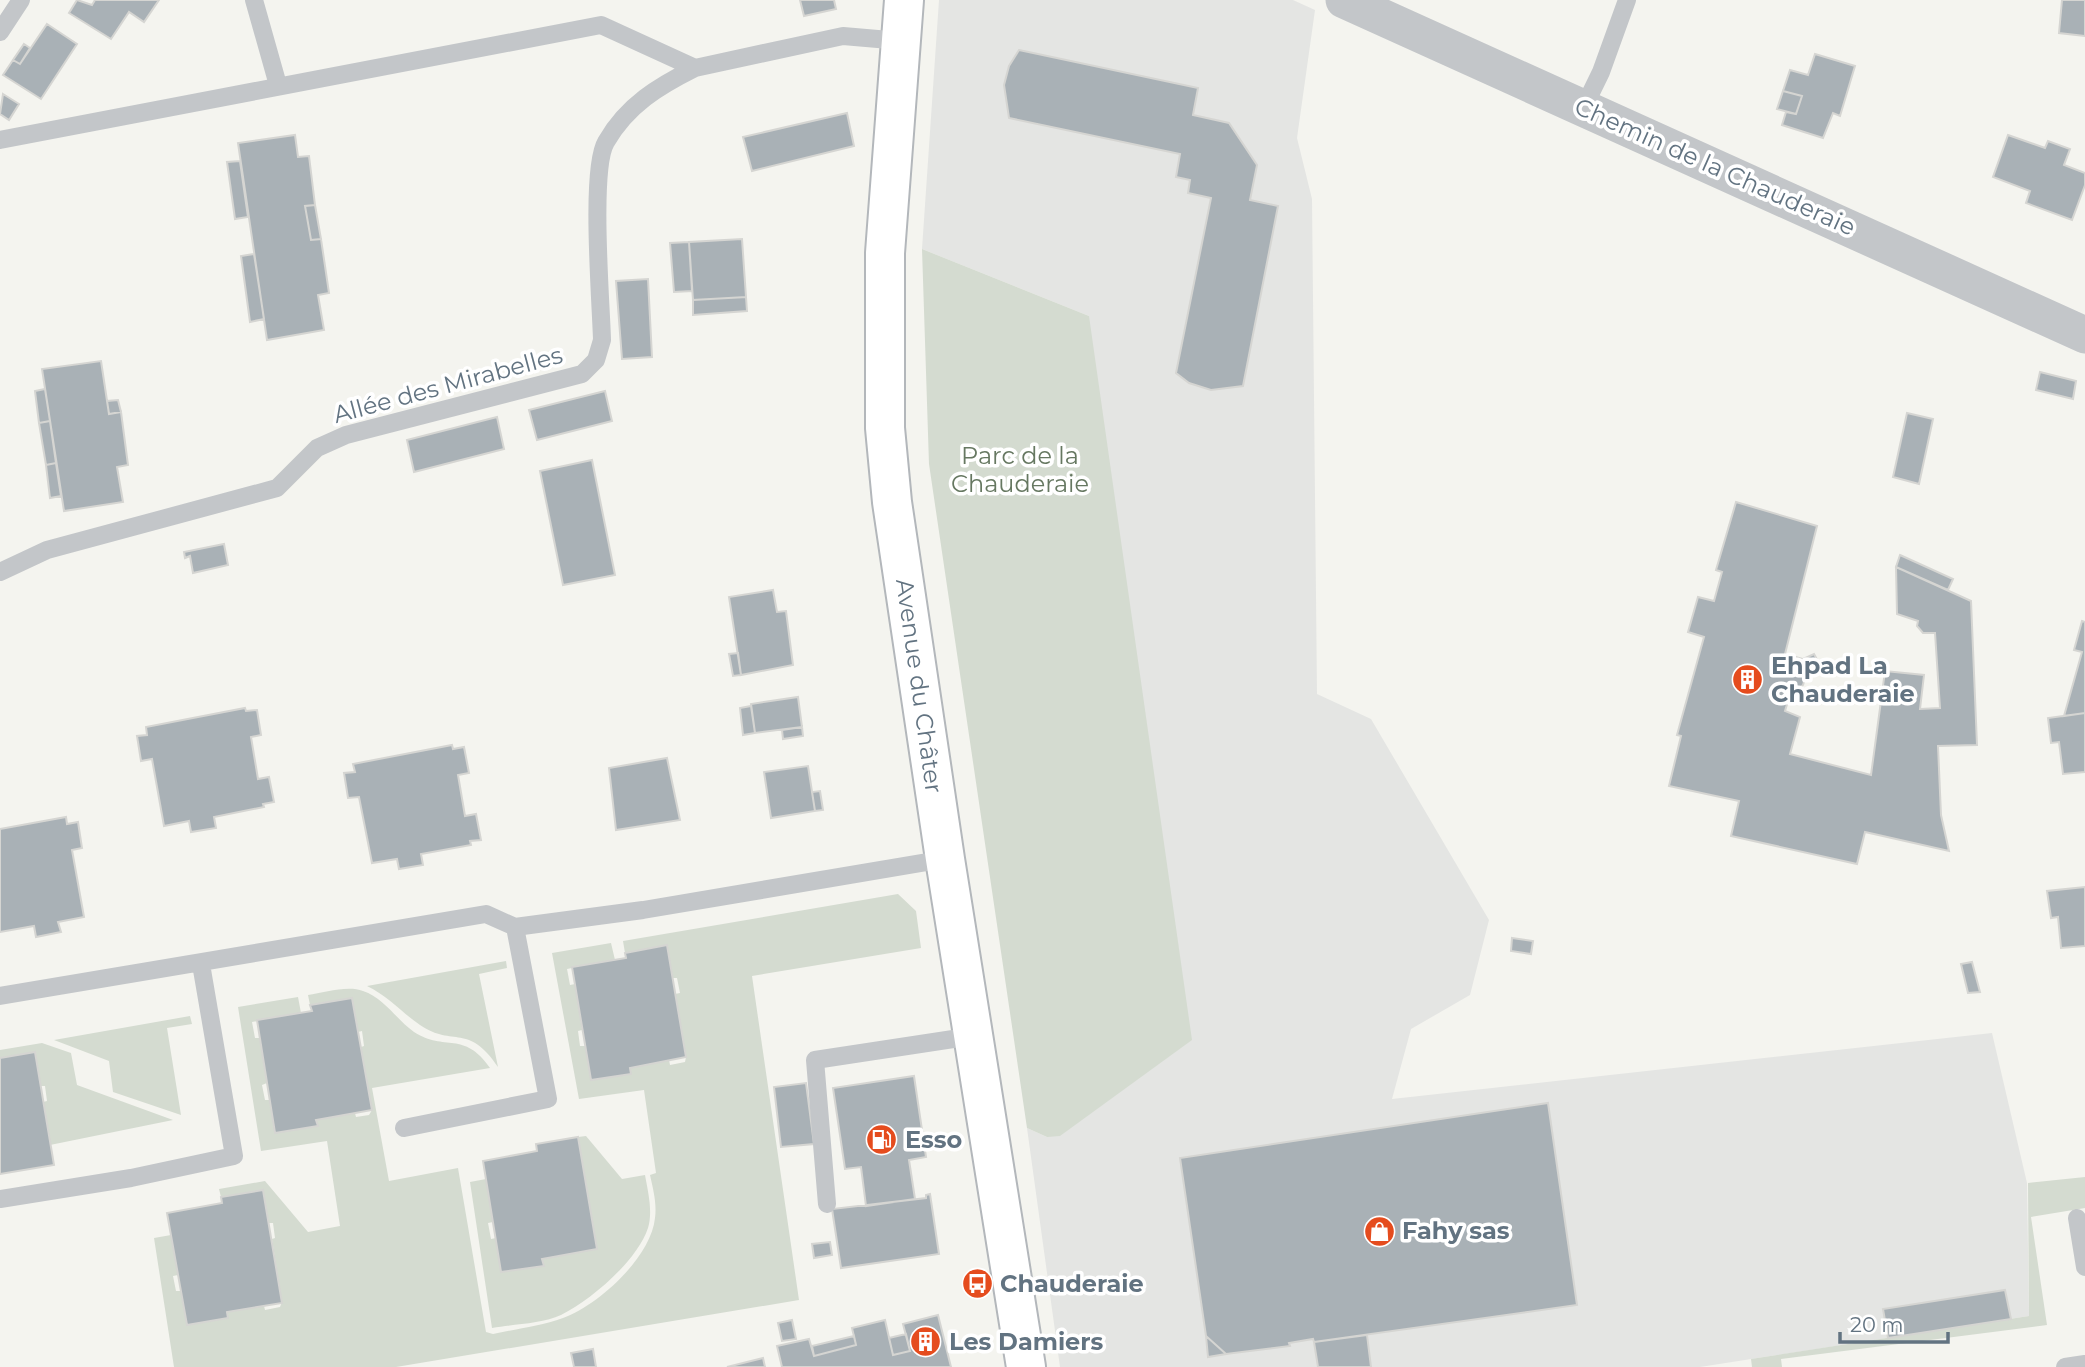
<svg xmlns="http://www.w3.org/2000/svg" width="2085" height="1367" font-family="Montserrat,sans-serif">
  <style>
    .built { fill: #e4e5e3 }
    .green { fill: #d4dbd0 }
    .building { fill: #a9b1b6; stroke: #d5d5d2; stroke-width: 2 }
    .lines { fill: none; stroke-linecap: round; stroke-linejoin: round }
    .primary-casing { stroke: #b3b7bb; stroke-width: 42 }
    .lane { stroke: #c3c6c9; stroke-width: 18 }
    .street { stroke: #c3c6c9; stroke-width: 37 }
    .primary { stroke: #fff; stroke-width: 38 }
    .labels { text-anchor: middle; stroke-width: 7; stroke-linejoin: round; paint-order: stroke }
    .street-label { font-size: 24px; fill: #627381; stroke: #fff }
    .park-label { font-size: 24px; fill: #667861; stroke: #fff }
    .poi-label { font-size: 24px; font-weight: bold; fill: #627381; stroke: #fff; text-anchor: start }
  </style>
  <rect width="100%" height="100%" fill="#f4f4ef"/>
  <!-- built -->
  <path class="built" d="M939,0H1293L1315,10L1297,138L1312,199L1317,694L1371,719L1489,920L1470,995L1411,1029L1392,1099L1992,1033L2027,1183L2029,1316L1700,1367H1060L1027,1128L1047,1137L1089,316L922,249Z"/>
  <!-- green -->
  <path class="green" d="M922,249L1089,316L1192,1040L1060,1136L1047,1137L1027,1128L929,464Z
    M898,894L916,911L921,948L752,976L799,1300L396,1367H174L154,1238L171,1235L178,1275L173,1276L176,1291H181L187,1324L228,1318L227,1312L264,1306L265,1310L280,1307L282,1302L272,1239L275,1238L273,1223H269L263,1190L221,1197L219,1189L265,1181L308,1232L340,1226L327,1141L261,1151L238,1007L298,997L301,1013L252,1022L255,1038H260L267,1083L262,1085L265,1100H270L276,1133L317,1126L316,1120L355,1113L356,1117L369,1115L372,1110L361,1047L364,1046L362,1031L358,1032L352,999L310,1005L308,995C324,993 347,985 363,991C384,998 396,1019 414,1032C445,1052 464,1030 490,1068L372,1088L389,1181L458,1168L486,1332L493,1334C516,1329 541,1326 563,1318C599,1305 651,1257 655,1218C657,1203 653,1189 650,1175L656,1173L644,1090L579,1099L552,953L611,943L615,960L567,969L570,985L575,984L582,1030L578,1031L580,1046H585L591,1080L631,1074L630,1068L669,1060L670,1065L685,1062L686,1057L675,994L680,993L677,978H673L667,945L625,953L623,941Z
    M506,961L507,968L479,974L498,1067C468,1022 454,1048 420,1025C401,1012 388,996 367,986Z
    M190,1016L192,1024L167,1028L181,1115L113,1092L109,1061L54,1040Z
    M42,1043L71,1053L77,1085L173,1120L50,1145L43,1102L47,1101L45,1086H41L35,1052L0,1058V1050Z
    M586,1136L622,1179L645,1175C648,1192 653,1211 648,1228C637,1261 591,1300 561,1315C542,1324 513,1324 492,1328L470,1182L486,1179L493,1222L488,1223L491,1239L496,1238L502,1272L543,1266L542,1259L597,1249L578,1137Z
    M2085,1177V1208L2031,1217L2047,1325L1781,1359L1782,1367H1752L1751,1359L2029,1316L2028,1183Z"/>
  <!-- building -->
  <path class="building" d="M77,0L92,5L95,0H159L144,22L129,12L111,39L69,13Z
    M800,0H834L836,9L804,16Z
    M2062,0H2085V36L2059,33Z
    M47,24L77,44L41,99L3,75L13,60L20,64Z
    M24,44L30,48L20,64L13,60Z
    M1019,50L1198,88L1193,115L1229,123L1257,165L1250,200L1278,206L1243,386L1211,390L1189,383L1176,373L1211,198L1188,193L1190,180L1176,177L1180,154L1009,118L1004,85L1009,66Z
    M1815,54L1855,66L1840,116L1833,113L1823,138L1782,125L1786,112L1796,114L1802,96L1783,91L1790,70L1808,75Z
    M1783,91L1802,96L1796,114L1777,109Z
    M3,94L19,104L9,120L0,114Z
    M847,113L854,146L752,171L743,137Z
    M295,135L298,157L309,156L315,205L305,206L311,240L321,239L329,293L318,295L324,330L267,340L238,143Z
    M2008,135L2045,148L2048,141L2070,149L2064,165L2085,173V185L2072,220L2026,203L2030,191L1993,177Z
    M240,161L248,217L235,219L227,162Z
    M315,205L321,239L311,240L305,206Z
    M742,239L746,297L693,300L689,242Z
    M689,242L692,291L674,292L670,243Z
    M254,254L264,319L250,322L241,256Z
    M648,279L652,357L622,359L616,281Z
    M746,297L747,311L693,315V300Z
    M101,361L109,414L121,412L128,465L117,467L123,502L64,511L42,369Z
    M2040,372L2076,381L2073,399L2036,390Z
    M45,389L50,421L39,423L35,391Z
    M605,391L612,421L537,440L529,410Z
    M118,400L121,412L109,414L107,401Z
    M1907,413L1933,419L1919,484L1893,477Z
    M497,417L504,449L414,472L407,440Z
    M50,421L56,463L46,465L39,423Z
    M592,460L615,575L563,585L540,471Z
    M56,463L61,496L50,498L46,465Z
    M1736,502L1817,526L1785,654L1803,659L1808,669L1803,685L1797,690L1792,688L1785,711L1800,717L1790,754L1871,775L1885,671L1924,675L1920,709L1940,708L1935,633H1923L1917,626L1918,621L1897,614L1896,567L1971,601L1977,745L1938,746L1941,815L1949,851L1865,832L1857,864L1731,836L1739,801L1669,786L1681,736L1677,735L1704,637L1688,632L1698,597L1714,601L1722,572L1716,570Z
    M224,544L228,565L193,573L190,556L185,558L184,552Z
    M1900,555L1953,579L1948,590L1896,567Z
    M773,590L777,612L786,611L793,665L741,675L729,597Z
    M2082,621L2085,622V713L2064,716L2082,652L2074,650Z
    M738,653L741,675L733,676L729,654Z
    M1814,654L1819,663L1808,669L1803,659Z
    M798,697L802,727L755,733L751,704Z
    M751,706L755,733L743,735L740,708Z
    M245,708L246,711L257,710L261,735L251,737L258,779L269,777L274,802L263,804L264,807L214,817L216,828L191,832L189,821L164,826L152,759L141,761L137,736L147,735L146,727Z
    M2085,713V772L2063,774L2059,742L2051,743L2048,718Z
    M802,727L803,736L783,739L782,730Z
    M452,745L453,749L464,747L469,773L458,775L465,816L476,814L481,840L470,841L471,845L421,854L423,865L399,869L397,859L372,863L359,797L348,798L344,773L355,772L353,764Z
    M667,758L680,820L616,830L609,768Z
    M808,766L815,811L771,818L764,772Z
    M820,791L823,810L815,811L812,792Z
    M66,817L67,824L78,822L82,848L72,850L84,917L58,922L61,932L36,937L34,926L0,932V829Z
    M2085,887V946L2061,948L2058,917L2051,918L2047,891Z
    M1512,938L1533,941L1531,954L1511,951Z
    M667,945L686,1057L630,1068L631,1074L591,1080L572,967L626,958L625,953Z
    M1972,962L1980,992L1968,993L1961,964Z
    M352,998L372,1110L316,1120L318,1126L275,1133L257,1020L312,1011L310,1005Z
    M35,1052L54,1165L0,1174V1058Z
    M914,1076L926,1157L909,1160L915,1199L866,1206L861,1167L845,1169L833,1088Z
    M806,1083L814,1144L781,1147L774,1087Z
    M1548,1103L1577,1305L1314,1342L1313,1339L1289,1343L1290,1346L1226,1354L1206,1336L1180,1158Z
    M578,1137L597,1249L542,1259L544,1266L501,1272L483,1161L537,1151L536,1144Z
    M263,1190L282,1303L227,1312L228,1318L187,1325L167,1213L222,1203L221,1197Z
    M930,1194L939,1254L841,1268L832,1209L926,1198V1195Z
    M830,1242L832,1255L814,1258L812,1244Z
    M2005,1290L2011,1319L1888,1338L1883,1309Z
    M938,1315L951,1367H782L777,1346L809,1339L814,1356L856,1345L852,1328L885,1320L893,1355L910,1351L903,1324Z
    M792,1320L796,1339L782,1341L778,1323Z
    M906,1334L910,1351L893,1355L889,1338Z
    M1367,1335L1371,1367H1318L1314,1342Z
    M854,1336L856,1345L814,1356L812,1346Z
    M1206,1336L1226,1354L1208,1357Z
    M593,1349L596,1367H574L571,1353Z
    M763,1358L765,1367H727Z"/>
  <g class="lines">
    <defs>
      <path id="primary" d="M904,0L885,253V428L892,502L945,859L1026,1367"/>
    </defs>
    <!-- primary casing -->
    <use href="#primary" class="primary-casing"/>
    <!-- lane -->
    <path class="lane" d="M254,0L278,85
      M0,32L21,0
      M1583,109L1601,72L1627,0
      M0,140L601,25L695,68L843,36L901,41
      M0,572L47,550L277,488L317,448L346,435L582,374L596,360L602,340C601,302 590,169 606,142C627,105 659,86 695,68
      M0,996L486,914L515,927L643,910L945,859
      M404,1128L548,1099L515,927
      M0,1199L131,1178L234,1156L201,964
      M827,1204L815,1060L973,1036
      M2077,1218L2085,1267
      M2065,1367L2085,1364"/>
    <!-- street -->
    <path class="street" d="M1344,0L2085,335"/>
    <!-- primary -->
    <use href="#primary" class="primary"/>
  </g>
  <!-- icons -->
  <defs>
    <symbol id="building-disc" viewBox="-11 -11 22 22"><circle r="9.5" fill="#e54c1e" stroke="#fff"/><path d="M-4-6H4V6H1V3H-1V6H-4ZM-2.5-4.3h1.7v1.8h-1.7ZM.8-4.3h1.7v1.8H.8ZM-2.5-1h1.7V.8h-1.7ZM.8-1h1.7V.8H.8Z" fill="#fff"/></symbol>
    <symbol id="fuel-disc" viewBox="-11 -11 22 22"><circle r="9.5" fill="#e54c1e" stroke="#fff"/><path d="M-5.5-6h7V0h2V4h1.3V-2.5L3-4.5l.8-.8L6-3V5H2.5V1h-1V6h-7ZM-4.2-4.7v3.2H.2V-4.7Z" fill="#fff"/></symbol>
    <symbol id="shop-disc" viewBox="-11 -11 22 22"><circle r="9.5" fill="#e54c1e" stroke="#fff"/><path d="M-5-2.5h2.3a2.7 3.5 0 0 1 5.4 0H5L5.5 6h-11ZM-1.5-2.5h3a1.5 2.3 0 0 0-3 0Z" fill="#fff"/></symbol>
    <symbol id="bus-disc" viewBox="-11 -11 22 22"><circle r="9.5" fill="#e54c1e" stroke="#fff"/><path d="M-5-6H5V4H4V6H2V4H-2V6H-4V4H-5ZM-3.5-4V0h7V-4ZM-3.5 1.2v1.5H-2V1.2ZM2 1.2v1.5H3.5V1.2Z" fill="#fff"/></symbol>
  </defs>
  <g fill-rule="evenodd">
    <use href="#building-disc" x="1730" y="662" width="35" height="35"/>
    <use href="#fuel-disc" x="864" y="1122" width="35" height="35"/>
    <use href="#shop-disc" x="1362" y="1214" width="35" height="35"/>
    <use href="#bus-disc" x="960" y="1266" width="35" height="35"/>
    <use href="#building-disc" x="908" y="1324" width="35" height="35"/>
  </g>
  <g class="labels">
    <!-- street labels -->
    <g class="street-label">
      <text transform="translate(1715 167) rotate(24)" y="8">Chemin de la Chauderaie</text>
      <text transform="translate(448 385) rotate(-15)" y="8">Allée des Mirabelles</text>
      <text transform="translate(919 686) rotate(82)" y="8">Avenue du Châter</text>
    </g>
    <!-- park labels -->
    <g class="park-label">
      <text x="1020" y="464">Parc de la<tspan x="1020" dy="28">Chauderaie</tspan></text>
    </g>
    <!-- poi labels -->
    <g class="poi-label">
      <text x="1771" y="674">Ehpad La<tspan x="1771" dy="28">Chauderaie</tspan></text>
      <text x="905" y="1148">Esso</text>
      <text x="1402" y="1239">Fahy sas</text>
      <text x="1000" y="1292">Chauderaie</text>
      <text x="949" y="1350">Les Damiers</text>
    </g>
  </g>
  <!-- scale -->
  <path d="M1840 1332v10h108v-10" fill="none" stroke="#627381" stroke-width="3.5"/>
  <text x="1850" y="1332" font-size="21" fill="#627381" stroke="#ffffff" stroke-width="5" paint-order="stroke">20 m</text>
</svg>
